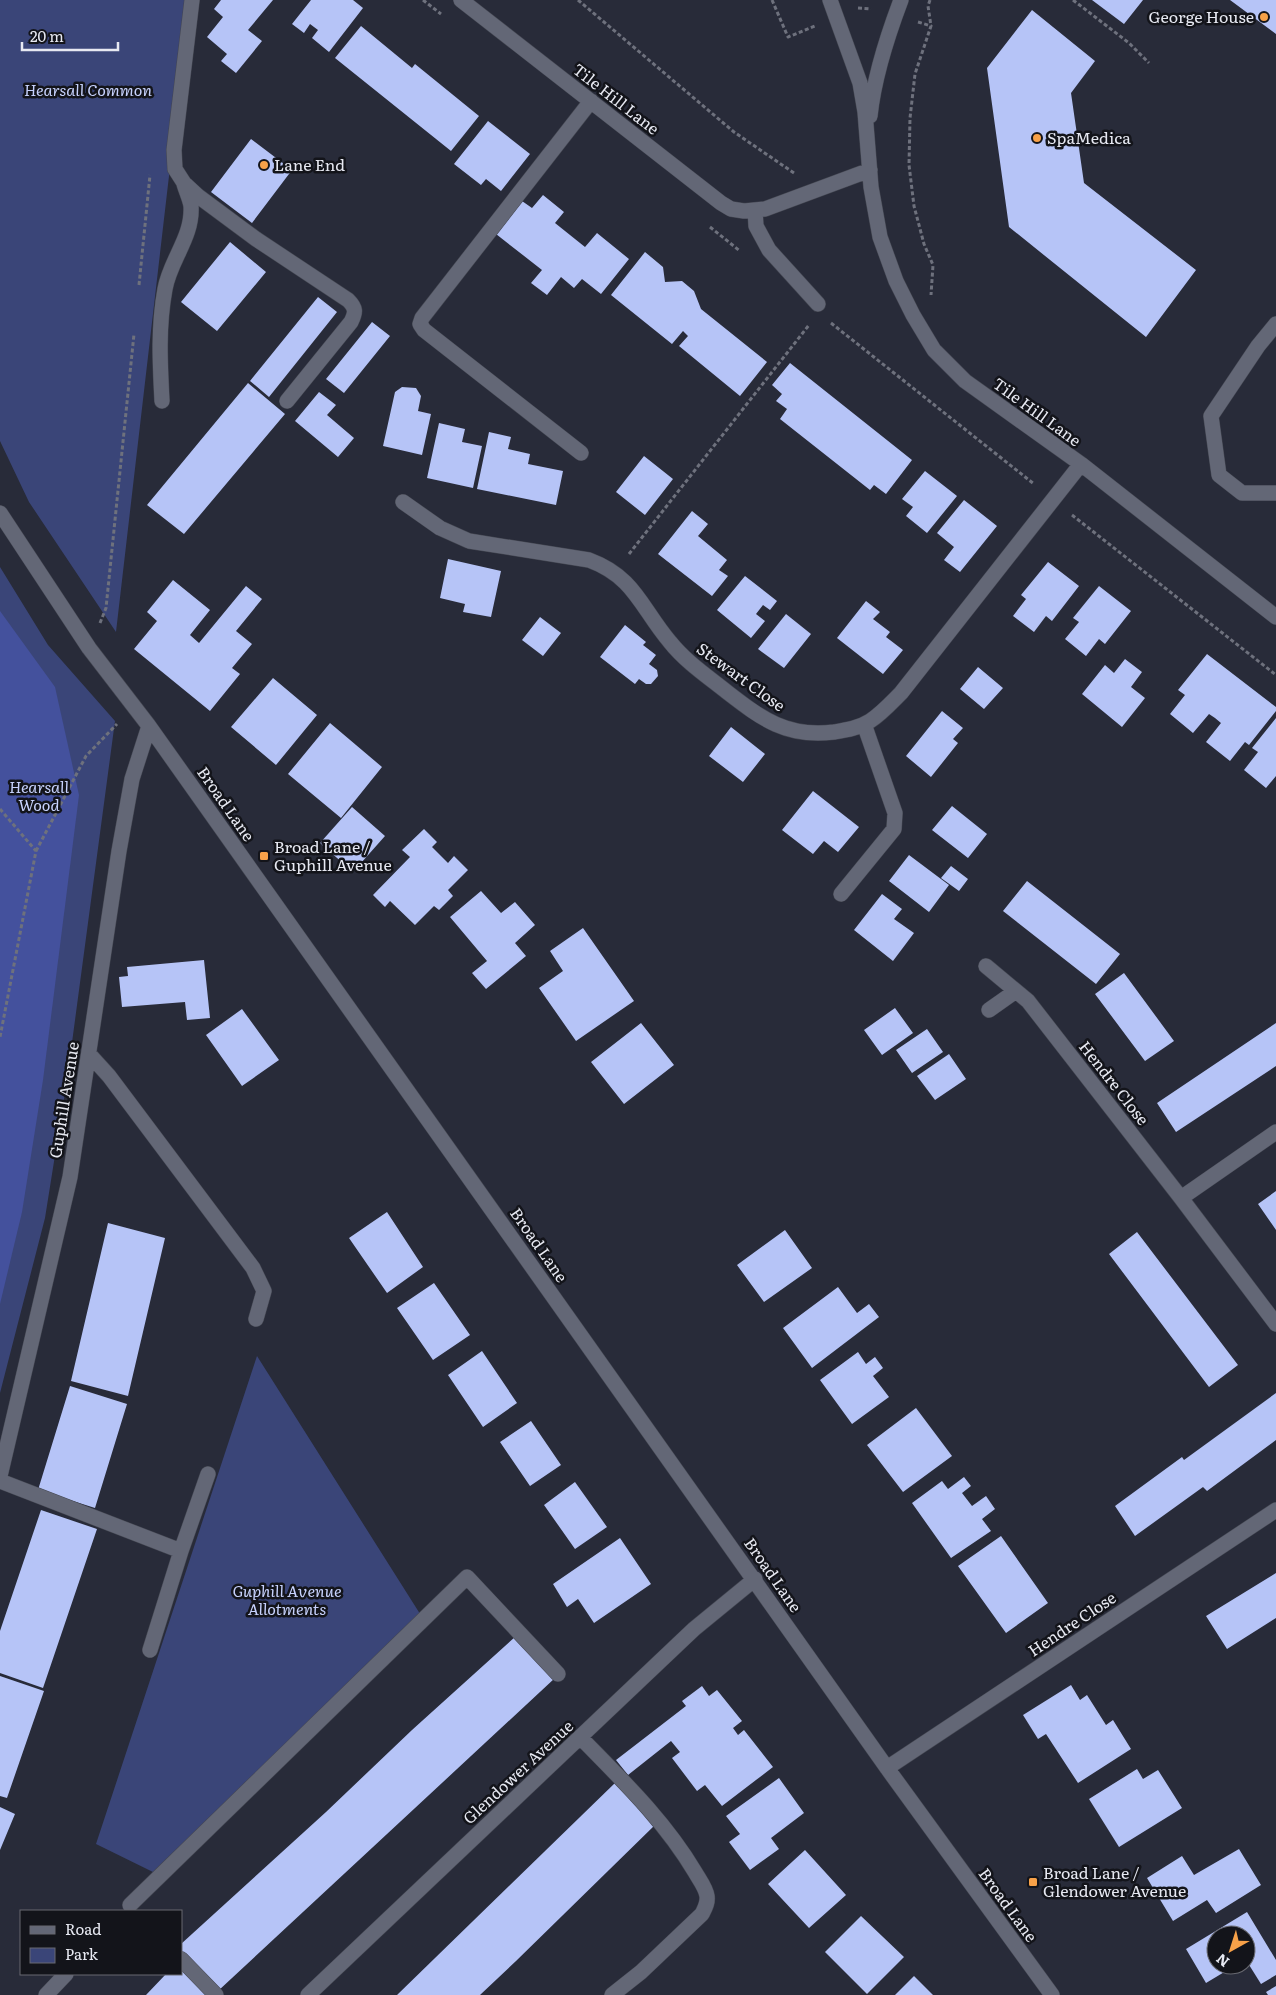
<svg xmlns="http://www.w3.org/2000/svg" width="1276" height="1995" font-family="Literata,serif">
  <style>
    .green { fill: #3a4578 }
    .forest { fill: #44519d }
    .building { fill: #b6c4f7 }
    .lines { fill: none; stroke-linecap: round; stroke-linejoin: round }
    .minor-casing { stroke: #444752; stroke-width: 16 }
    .path { stroke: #6e717d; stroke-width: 3; stroke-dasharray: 4 2.5; stroke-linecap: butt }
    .minor { stroke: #636776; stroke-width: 15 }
    .poi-dot { fill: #f7a149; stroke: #13141a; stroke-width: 2 }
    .labels { text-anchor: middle; stroke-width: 5; stroke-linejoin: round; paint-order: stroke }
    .poi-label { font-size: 16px; fill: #e7e9f2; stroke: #13141a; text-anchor: start }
    .park-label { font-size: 16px; font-style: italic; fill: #c7d2fd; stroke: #13141a }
    .street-label { font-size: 16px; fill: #e7e9f2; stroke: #13141a }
  </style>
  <rect width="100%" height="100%" fill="#282b39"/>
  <!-- green -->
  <path class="green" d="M0,0H185L169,176L116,632L29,502L0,441Z
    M0,567L48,645L115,721L67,1080L45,1218L0,1393Z
    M257,1356L422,1617L153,1872L96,1844Z"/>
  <!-- forest -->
  <path class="forest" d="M0,611L55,687L79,795L43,1080L22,1212L0,1304Z"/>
  <!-- building -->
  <path class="building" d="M221,0H273L248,30L262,41L236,73L221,61L227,54L207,37L223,17L214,9Z
    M311,0H353L363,8L329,52L312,38L318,30L310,24L304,33L292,24Z
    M1092,0H1143L1124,24Z
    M1230,0H1276V34Z
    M1032,10L1095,61L1071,93L1084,183L1196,270L1146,337L1009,227L987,68Z
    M361,26L412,68L415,64L479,116L451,151L335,58Z
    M488,121L530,154L501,191L486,179L481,185L454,164Z
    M251,139L292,170L252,223L211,192Z
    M543,195L564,212L555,223L585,247L597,233L629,259L601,294L582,279L574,288L561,277L547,295L531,283L542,270L496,234L522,201L532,208Z
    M230,242L266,272L217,331L181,302Z
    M645,252L663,267L665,282L682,281L694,291L701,309L767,362L740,396L679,346L688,336L683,331L672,344L611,295Z
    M318,297L337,312L269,397L250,381Z
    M372,322L390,336L344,393L326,379Z
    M790,363L912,460L886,494L874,485L870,490L780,419L787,409L776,401L782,394L772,385Z
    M248,383L285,414L184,534L147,505Z
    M402,387L416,388L421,396L418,411L431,414L422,455L383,446L395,392Z
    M319,392L336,405L327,415L354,438L338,457L295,421Z
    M439,423L465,429L462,442L482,446L473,488L427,478Z
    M489,432L511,437L508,449L530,454L528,464L563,471L556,505L477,489Z
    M644,456L673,479L645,515L616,492Z
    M925,471L957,496L927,533L906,516L913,507L902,499Z
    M964,500L997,526L960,572L944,560L954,547L937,533Z
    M692,511L708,524L698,536L727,560L719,570L728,576L712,596L658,554Z
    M448,559L501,571L491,617L463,612L465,604L440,598Z
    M1048,562L1079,586L1052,621L1046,616L1034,632L1013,616L1026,599L1021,595Z
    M745,576L777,601L770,610L763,605L756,614L765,621L751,638L717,610Z
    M173,580L210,610L190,635L199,643L246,586L262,599L236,631L252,644L232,668L240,674L210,711L134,649L157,621L147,612Z
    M1099,586L1131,611L1105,644L1099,639L1086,656L1065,639L1079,622L1073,618Z
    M866,601L880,612L873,619L890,632L886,637L903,650L883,674L837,638Z
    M786,614L811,634L784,668L758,649Z
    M540,617L561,633L543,656L522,640Z
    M625,625L646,642L643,645L656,655L649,664L657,670L658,676L651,684H646L639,679L635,684L600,657Z
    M1207,654L1276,707V711L1249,745L1245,742L1230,761L1206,742L1221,723L1215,718L1209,714L1193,733L1170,714L1185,695L1178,690Z
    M1125,659L1142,672L1131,687L1145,698L1122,727L1082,694L1105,665L1114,673Z
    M978,667L1003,688L984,709L960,689Z
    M273,678L317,715L276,765L231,727Z
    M942,711L963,728L953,739L958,743L931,777L906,756Z
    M1276,718V776L1266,788L1244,770L1258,752L1252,748Z
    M330,723L382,767L341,818L288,774Z
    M731,727L765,754L743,782L709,756Z
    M813,791L859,827L838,852L824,841L813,854L782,830Z
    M952,806L987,834L968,858L932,830Z
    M352,807L385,836L353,872L320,843Z
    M424,829L437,842L432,847L448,863L454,856L468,870L448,890L453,896L439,910L434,906L415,925L390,901L385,907L373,895L410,857L402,850Z
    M909,855L949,885L929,912L889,881Z
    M951,866L968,879L959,891L941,878Z
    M1027,881L1120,954L1096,984L1003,911Z
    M481,891L501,913L515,902L535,925L515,943L526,956L486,989L472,973L487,961L450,917Z
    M882,894L902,909L894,919L914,933L893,961L854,930Z
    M583,928L634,1001L576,1041L539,988L563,971L550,951Z
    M204,960L210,1018L187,1020L185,1002L122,1007L119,977L128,976L127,967Z
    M1124,973L1174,1041L1145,1061L1095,994Z
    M895,1008L913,1033L882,1055L864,1030Z
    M242,1009L279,1060L242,1086L206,1035Z
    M641,1023L674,1065L624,1104L591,1062Z
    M1276,1023V1066L1176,1132L1157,1103Z
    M927,1029L943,1052L912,1073L896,1050Z
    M949,1054L966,1079L935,1100L917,1076Z
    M1276,1191V1230L1258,1204Z
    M387,1212L423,1267L387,1293L349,1238Z
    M108,1223L165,1238L128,1396L71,1381Z
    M785,1230L812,1268L764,1302L737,1265Z
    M1137,1232L1238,1365L1209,1387L1109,1254Z
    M434,1283L470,1335L433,1360L397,1308Z
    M838,1287L857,1313L869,1304L879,1317L812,1368L783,1328Z
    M482,1351L517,1403L483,1427L448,1375Z
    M858,1352L866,1364L875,1357L883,1368L873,1376L889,1397L852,1424L820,1380Z
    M70,1386L127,1404L95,1508L38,1490Z
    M1276,1393V1440L1207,1491L1203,1487L1135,1536L1115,1506L1182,1457L1184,1460Z
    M916,1408L952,1456L903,1492L867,1445Z
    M531,1421L561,1465L530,1486L500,1442Z
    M964,1477L971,1486L962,1493L972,1506L986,1496L995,1509L982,1519L991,1531L951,1558L912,1503L942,1481L948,1489Z
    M575,1482L607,1527L575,1549L544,1505Z
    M41,1510L97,1529L43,1688L0,1673V1631Z
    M1001,1536L1048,1603L1006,1633L958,1566Z
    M620,1538L651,1584L594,1623L578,1599L567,1607L553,1584Z
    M1276,1573V1618L1227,1649L1206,1616Z
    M516,1636L555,1678L218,1991L181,1951V1944L326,1812L412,1730Z
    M0,1676L44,1691L7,1798L0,1796Z
    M1071,1685L1080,1700L1087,1695L1106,1725L1113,1720L1131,1749L1078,1783L1046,1734L1038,1739L1023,1715Z
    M702,1686L709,1696L717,1690L742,1721L733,1728L738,1735L744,1730L773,1767L722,1806L705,1785L697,1791L672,1758L680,1752L671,1741L628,1775L616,1760L686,1706L682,1701Z
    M1137,1769L1143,1779L1158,1770L1182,1808L1119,1847L1089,1799Z
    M779,1778L804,1813L771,1838L779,1849L750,1870L729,1842L740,1834L726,1816Z
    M616,1782L656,1824L516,1961L480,1995H397Z
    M0,1807L15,1814L0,1850Z
    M1239,1849L1261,1885L1216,1913L1207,1900L1173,1921L1147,1878L1182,1856L1194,1875Z
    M805,1850L846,1895L809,1928L768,1884Z
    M1247,1912L1276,1960V1975L1261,1984L1246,1960V1935H1216V1965H1236L1206,1983L1186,1949Z
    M861,1916L904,1957L867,1994L825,1952Z
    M181,1969L210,1995H146L166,1974H181Z
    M914,1976L933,1995H895Z
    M1276,1986V1995H1268L1266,1992Z"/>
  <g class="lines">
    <defs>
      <path id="minor" d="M192,0L174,150L175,169L184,183L198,196L256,239L348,300C356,308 356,312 351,322L287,401
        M461,0L721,203L731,209L744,211L765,209L870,170
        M830,0L860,83L865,112L871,187L880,237L896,281L913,315L934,350L965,381L1081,464L1276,617
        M870,116C874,77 887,37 901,0
        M755,210L756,226L769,250L818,304
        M1276,324L1258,346L1211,416L1219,475L1242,493H1276
        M162,401C160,363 158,327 165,289C170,260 193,237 191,206C190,199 186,191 184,184
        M581,453L424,330L420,324L422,318L591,101
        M403,502L440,528L469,541L589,560C635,577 641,608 670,642C686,662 707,676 727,692C762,719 787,738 834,732C846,730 859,728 870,721C881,714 891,703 901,693L1081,464
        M0,513L89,648L149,726L887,1768L1052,1995
        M841,894L894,829L895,813L864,724
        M986,966L1028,1001L1181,1198L1276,1324
        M989,1010L1016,991
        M89,1054L109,1076L253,1268L264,1291L256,1319
        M1181,1198L1276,1132
        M0,1476L70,1177L119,851L132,779L149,726
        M0,1481L181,1551
        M150,1650L181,1551L208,1474
        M580,1737C622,1780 664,1820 695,1872C699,1879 706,1888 707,1896C708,1903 705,1908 702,1914L641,1972L612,1995
        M887,1768L1276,1510
        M130,1905L467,1577L558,1674
        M181,1959L216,1995
        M46,1995L66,1974
        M308,1995L694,1629L755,1579"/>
    </defs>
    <!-- minor casing -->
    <use href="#minor" class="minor-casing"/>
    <!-- path -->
    <path class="path" d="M423,0L441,14
      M578,0L734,132L794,173
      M772,0L788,37L815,26
      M930,0L928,6L931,26
      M1073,0L1129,43L1149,63
      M858,8L871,9
      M918,22L931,26L915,74L910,118L909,165L914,206L924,244L933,265L931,295
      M710,227L740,251
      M139,285L150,175
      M831,323L1034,484
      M1072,515L1276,675
      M629,554L809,325
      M100,623L106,608L134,334
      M0,809L36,851L0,1037
      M36,851L86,756L117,724"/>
    <!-- minor -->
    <use href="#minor" class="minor"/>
  </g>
  <!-- markers -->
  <g class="poi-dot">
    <circle cx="1264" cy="17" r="5"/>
    <circle cx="1037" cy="138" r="5"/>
    <circle cx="264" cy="165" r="5"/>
    <rect x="259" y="851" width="10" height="10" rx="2.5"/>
    <rect x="1028" y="1877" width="10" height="10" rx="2.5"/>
  </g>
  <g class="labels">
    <!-- poi labels -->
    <g class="poi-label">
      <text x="1254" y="23" text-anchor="end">George House</text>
      <text x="1047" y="144">SpaMedica</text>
      <text x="274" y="171">Lane End</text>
      <text x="274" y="853">Broad Lane /<tspan x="274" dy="18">Guphill Avenue</tspan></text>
      <text x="1043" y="1879">Broad Lane /<tspan x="1043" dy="18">Glendower Avenue</tspan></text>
    </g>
    <!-- park labels -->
    <g class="park-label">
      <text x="88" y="96">Hearsall Common</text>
      <text x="39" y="793">Hearsall<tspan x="39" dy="18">Wood</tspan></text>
      <text x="287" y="1597">Guphill Avenue<tspan x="287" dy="18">Allotments</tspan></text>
    </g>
    <!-- street labels -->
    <g class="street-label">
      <text transform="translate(616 99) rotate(38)" y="6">Tile Hill Lane</text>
      <text transform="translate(1037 412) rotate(36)" y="6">Tile Hill Lane</text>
      <text transform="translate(741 677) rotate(36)" y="6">Stewart Close</text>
      <text transform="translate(226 804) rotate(55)" y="6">Broad Lane</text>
      <text transform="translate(1114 1083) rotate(52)" y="6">Hendre Close</text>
      <text transform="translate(64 1100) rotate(-81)" y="6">Guphill Avenue</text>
      <text transform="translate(539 1245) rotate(55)" y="6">Broad Lane</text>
      <text transform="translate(773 1575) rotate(55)" y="6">Broad Lane</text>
      <text transform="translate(1072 1624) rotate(-34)" y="6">Hendre Close</text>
      <text transform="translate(518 1772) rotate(-43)" y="6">Glendower Avenue</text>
      <text transform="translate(1008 1905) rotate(54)" y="6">Broad Lane</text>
    </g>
  </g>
  <!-- legend -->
  <rect x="20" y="1910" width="162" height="65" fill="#13141a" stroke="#686970"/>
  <rect x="30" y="1926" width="25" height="8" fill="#636776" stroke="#686970"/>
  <text x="65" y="1935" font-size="15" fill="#e7e9f2">Road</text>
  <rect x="30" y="1948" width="25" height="15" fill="#3a4578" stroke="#686970"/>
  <text x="65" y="1960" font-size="15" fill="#e7e9f2">Park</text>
  <!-- north arrow -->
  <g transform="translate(1231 1950) rotate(219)"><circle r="24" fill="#13141a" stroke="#686970"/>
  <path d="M0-4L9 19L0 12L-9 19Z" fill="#f7a149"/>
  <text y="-8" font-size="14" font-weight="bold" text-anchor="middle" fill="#e7e9f2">N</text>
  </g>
  <!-- scale -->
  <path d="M22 42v8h96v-8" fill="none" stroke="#e7e9f2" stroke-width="2.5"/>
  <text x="30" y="42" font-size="15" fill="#e7e9f2" stroke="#13141a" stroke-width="4" paint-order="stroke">20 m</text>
</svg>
